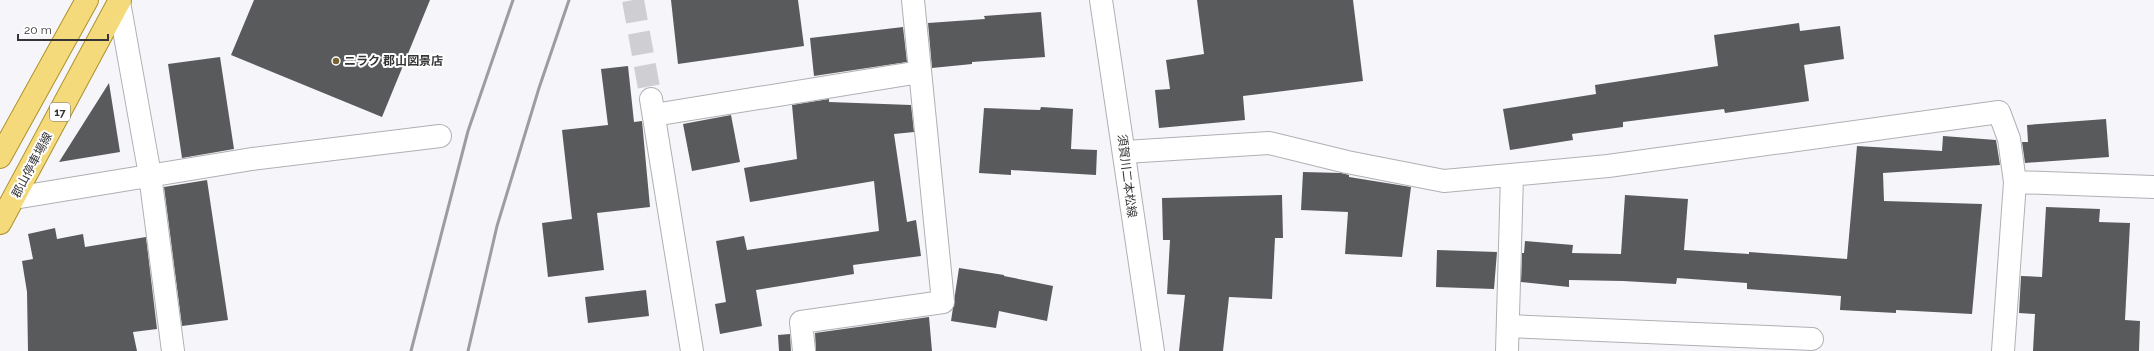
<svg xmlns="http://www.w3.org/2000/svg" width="2154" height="351" font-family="Raleway,'Noto Sans JP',sans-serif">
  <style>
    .building { fill: #595a5c }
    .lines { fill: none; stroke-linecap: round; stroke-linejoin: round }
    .minor-tunnel { stroke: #cfcfd3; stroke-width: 22; stroke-dasharray: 22 11; stroke-linecap: butt }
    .minor-casing { stroke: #b0b0b4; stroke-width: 24 }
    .secondary-casing { stroke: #b0b0b4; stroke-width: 24 }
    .primary-casing { stroke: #ae912a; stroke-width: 24 }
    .minor { stroke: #fff; stroke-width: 22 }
    .secondary { stroke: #fff; stroke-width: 22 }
    .primary { stroke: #f5da7b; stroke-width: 22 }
    .rail { stroke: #9d9da0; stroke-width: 3 }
    .poi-dot { fill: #756432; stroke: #fff; stroke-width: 1.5 }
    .labels { text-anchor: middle; stroke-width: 4; stroke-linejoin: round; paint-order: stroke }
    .shield { fill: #fff; stroke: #727273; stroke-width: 1 }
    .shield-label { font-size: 11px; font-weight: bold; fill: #353537 }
    .poi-label { font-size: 12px; font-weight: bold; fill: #353537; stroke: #fff; text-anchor: start }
    .street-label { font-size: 12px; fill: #353537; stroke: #fff }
  </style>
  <rect width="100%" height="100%" fill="#f6f6fa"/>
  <!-- building -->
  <path class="building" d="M254,0H430L382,117L231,55Z
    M671,0H798L804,46L678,64Z
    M1197,0H1353L1363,81L1243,96L1245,120L1159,128L1155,90L1170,89L1166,60L1204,54Z
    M1041,12L1045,57L972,62V64L932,68L928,23L985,19L984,16Z
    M1799,23L1800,31L1840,26L1844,59L1804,65L1809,101L1725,113L1724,109L1623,122V127L1572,134L1573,140L1510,150L1503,109L1596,94L1595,85L1718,66L1714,35Z
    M903,27L907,62L814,76L810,38Z
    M220,57L234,149L182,158L168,64Z
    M628,66L634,122L642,121L650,207L597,213L604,270L548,277L542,223L572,219L562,130L608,125L601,69Z
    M109,83L120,152L59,162Z
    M829,99V102L911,105L914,132L894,134L907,222L916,220L921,256L853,265L854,274L756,290L762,326L720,334L715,304L726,302L716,241L744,236L747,250L879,231L874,181L750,202L744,168L797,159L792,105Z
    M1041,107L1073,109L1071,149L1097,150L1096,175L1011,170V175L979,173L984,108L1040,110Z
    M731,115L740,162L692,171L683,124Z
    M2106,119L2109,157L2025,163L2022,142H2028L2027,125Z
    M1943,136L1996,140L2000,165L1883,173L1884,201L1982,204L1972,314L1896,310V313L1840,310L1841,296L1747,289V283L1677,278L1676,284L1623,281L1569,280V287L1521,282L1522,253H1524L1525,241L1573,245L1572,253L1621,254L1625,195L1688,199L1684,250L1749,254V252L1847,259L1857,146L1942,151Z
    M1303,172L1341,173L1349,175V177L1411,187L1402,257L1345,254L1348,212L1301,210Z
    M207,180L228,320L182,326L164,187Z
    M1282,195L1283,238H1275L1272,299L1229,297L1223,351H1179L1185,295L1167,294L1170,240H1163L1162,198Z
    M2046,207L2100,209L2099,222L2130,223L2125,320L2140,321L2139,351H2033L2035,314L2019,313L2021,276L2042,277Z
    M55,228L57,239L83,234L85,247L146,237L157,329L133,332L137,351H28L27,292L22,261L33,259L28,234Z
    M1437,250L1497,252L1494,289L1436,287Z
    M959,268L1004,275V276L1053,286L1047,321L999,311L996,328L951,321Z
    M646,290L649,316L588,323L585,297Z
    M929,317L932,351H816L815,333Z
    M790,334L791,351H779L778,335Z"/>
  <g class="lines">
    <!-- minor-tunnel -->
    <path class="minor-tunnel" d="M633,0L651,99"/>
    <defs>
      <path id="minor" d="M119,2L150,175L173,351
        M651,99L692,351
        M654,115L920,72
        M1125,152L1269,143L1347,162L1444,181L1608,166L1999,112L2009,139L2015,182L2003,351
        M2015,182L2154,187
        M14,198L252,159L440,136
        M1508,326L1812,339
        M804,351L801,322L943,302L913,0
        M1507,351L1512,176"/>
      <path id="secondary" d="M1101,0L1153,351"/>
      <path id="primary" d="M0,157L87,0
        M0,223L120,0"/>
    </defs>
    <!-- minor casing -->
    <use href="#minor" class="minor-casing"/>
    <!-- secondary casing -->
    <use href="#secondary" class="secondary-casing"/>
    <!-- primary casing -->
    <use href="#primary" class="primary-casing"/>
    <!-- minor -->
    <use href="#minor" class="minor"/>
    <!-- secondary -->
    <use href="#secondary" class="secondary"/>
    <!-- primary -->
    <use href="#primary" class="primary"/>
    <!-- rail -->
    <path class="rail" d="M411,351L468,131L513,0
      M468,351L497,226L539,88L569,0"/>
  </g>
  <!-- markers -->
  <circle class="poi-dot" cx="336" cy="61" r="4"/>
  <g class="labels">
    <!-- shield labels -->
    <rect class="shield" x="50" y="103" width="20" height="18" rx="3"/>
    <g class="shield-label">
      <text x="60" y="116">17</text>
    </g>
    <!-- poi labels -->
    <g class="poi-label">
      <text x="344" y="65">ニラク 郡山図景店</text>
    </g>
    <!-- street labels -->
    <g class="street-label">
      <text transform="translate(32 165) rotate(-62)" y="4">郡山停車場線</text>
      <text transform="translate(1127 176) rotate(83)" y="4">須賀川二本松線</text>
    </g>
  </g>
  <!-- scale -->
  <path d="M18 34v6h90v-6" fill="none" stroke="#353537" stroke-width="2"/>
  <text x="24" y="34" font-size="12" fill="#353537" stroke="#ffffff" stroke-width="3" paint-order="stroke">20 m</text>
</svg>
